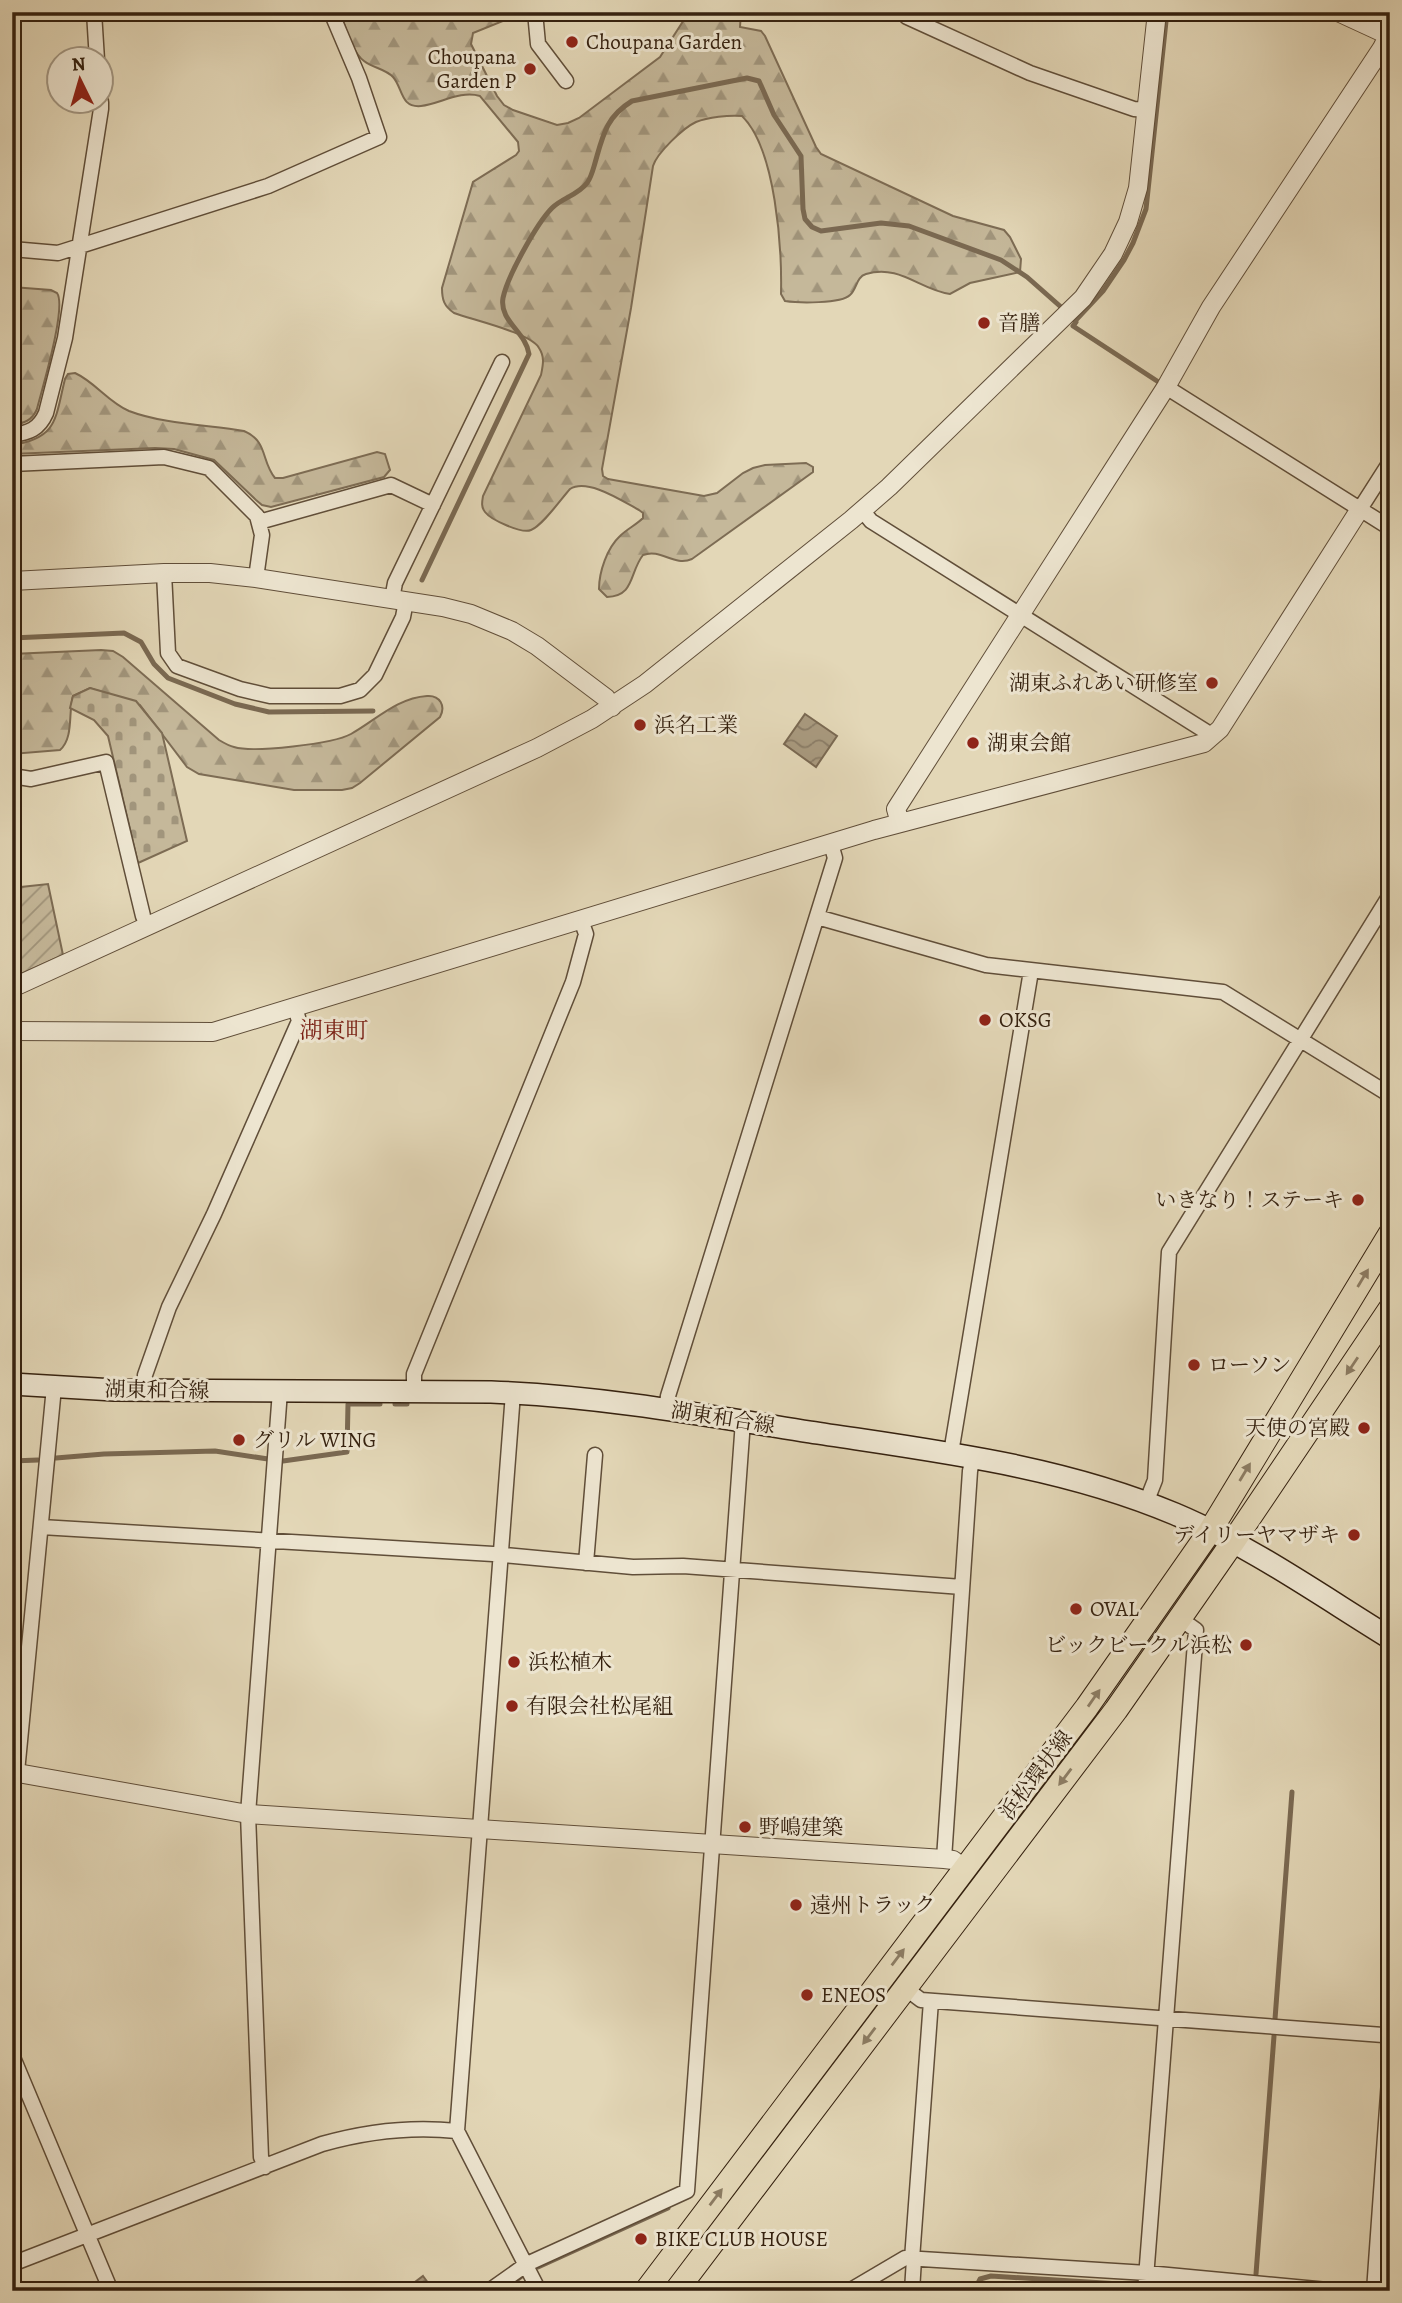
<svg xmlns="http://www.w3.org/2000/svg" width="1402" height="2303" font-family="Alegreya,'Noto Serif JP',serif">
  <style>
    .forest { fill: url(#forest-firs); stroke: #7d6c54; stroke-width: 2 }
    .cemetery { fill: url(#cemetery-stones); stroke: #7d6c54; stroke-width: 2 }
    .garden { fill: url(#garden-furrows); stroke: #7d6c54; stroke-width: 2 }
    .water { fill: url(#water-waves); stroke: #7a6952; stroke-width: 2 }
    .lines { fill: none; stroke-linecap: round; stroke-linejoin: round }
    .stream { stroke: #7a6952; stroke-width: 5 }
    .minor-casing { stroke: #604e39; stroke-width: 17 }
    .tertiary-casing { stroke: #604e39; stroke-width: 20 }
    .secondary-casing { stroke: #35210f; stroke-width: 24 }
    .primary-casing { stroke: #35210f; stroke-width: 25 }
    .minor { stroke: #ede5d0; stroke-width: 14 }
    .tertiary { stroke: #ede5d0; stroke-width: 18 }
    .secondary { stroke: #ede5d0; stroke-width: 21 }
    .primary { stroke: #e3d7b7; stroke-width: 23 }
    .oneway { fill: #8c7c63 }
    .poi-dot { fill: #8f2418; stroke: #ede5d0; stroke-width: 2.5 }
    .labels { text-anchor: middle; stroke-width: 6; stroke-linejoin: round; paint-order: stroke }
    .poi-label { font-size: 21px; fill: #35210f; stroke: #ede5d0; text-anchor: start }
    .street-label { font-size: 21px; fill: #35210f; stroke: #ede5d0 }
    .neighbourhood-label { font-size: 23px; fill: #7a1f14; stroke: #ede5d0 }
  </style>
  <defs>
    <pattern id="forest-firs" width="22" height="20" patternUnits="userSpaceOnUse" patternTransform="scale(1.75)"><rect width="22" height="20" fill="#c5b89a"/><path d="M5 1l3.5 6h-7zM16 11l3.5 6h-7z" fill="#a1957c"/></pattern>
    <pattern id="cemetery-stones" width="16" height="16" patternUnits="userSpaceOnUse" patternTransform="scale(1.75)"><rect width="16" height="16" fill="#c5b89a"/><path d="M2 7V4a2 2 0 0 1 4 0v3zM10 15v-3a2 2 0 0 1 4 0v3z" fill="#a1957c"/></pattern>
    <pattern id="garden-furrows" width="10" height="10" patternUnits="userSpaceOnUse" patternTransform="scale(1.75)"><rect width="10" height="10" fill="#c5b89a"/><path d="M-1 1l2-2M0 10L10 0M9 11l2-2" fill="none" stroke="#a1957c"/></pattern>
    <pattern id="water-waves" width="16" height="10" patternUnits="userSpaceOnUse" patternTransform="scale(1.75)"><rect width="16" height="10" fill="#a8997e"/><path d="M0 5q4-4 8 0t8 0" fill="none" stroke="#8a7c66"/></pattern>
  </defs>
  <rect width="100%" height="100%" fill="#e3d7b7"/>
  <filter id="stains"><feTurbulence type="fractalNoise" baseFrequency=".00286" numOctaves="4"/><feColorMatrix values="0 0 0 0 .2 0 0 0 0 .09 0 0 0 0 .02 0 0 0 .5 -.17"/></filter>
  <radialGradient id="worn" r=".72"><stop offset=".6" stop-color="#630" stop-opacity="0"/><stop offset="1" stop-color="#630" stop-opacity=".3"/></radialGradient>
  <!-- forest -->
  <path class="forest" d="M340,12H514L508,19L473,33L471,44L497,96L504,105L513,110L557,125L568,123L579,118L660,57L689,12H741L740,27L761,31L765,36L816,147L821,154L953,216L1004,230L1010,237L1021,259L1020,272L970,283L950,294C920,290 900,264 866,274C856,277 857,289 850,295C841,304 798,303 785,301L781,294C782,249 776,149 742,116C729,115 708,117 696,122C683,128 657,153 653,166L631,308L602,469L603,476L608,479L704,496L717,493L743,473L753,468L765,465L806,463L813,467V472L692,559C674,567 661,548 643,555C629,573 635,596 607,597L599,589C599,572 607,548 620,536C627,529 636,525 643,518V513L639,510C622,501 588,478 570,489C561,499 543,525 531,530C522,534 491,520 485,512C481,507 482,502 483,496L541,375C543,365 545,357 539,348C531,333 473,320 454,313C444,306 442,300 442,288L473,182L516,155L519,151L518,142L480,96C460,90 440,104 421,106C400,108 403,88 393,77C386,69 373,68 364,61C351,51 346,27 340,12Z
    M12,287L51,290L57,293C67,307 42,389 37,409C32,421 24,423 12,425Z
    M75,373C95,382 108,402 129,411C163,424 208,425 244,431C268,441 261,461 275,478H283L377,452L385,454L390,470L384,477L271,507L262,505L256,500L214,460L174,449L155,448L12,454V445C58,438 55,419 65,379L68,374Z
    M101,650L113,651L123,657L219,740C224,743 229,746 234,747C253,753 333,744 351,734C376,720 397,698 427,696C440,695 446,706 440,717L360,783L352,788L342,790H294L199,774L187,767L140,705L90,688L73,696C68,712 74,738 60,750L12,754V654Z"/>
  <!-- cemetery -->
  <path class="cemetery" d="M90,688L136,701L162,733L187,841L138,863L108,736L94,720L70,708L73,696Z"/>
  <!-- garden -->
  <path class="garden" d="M48,884L63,955L12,978V888Z"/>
  <!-- water -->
  <path class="water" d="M805,714L837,736L816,767L784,744Z
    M423,2276L434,2291H403Z"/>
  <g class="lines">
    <!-- stream -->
    <path class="stream" d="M1075,321L1103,291L1124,260L1133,243L1146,209L1167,12
      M1076,322L1073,326L1157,381
      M422,580L529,354C526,332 499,321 503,298C507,277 537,223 552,208C562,198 578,195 587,183C591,178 593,170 595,163C603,135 606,117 632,101L747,78L759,81L774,115L801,156L803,209L805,219L812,227L821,231L881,223L909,226L1001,260L1027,277L1061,307
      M12,638L124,633L141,642L154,664L168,678L235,704L269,712L373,711
      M395,1404H407
      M56,1458L104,1454L215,1451L268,1459
      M12,1461L38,1460
      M283,1461L347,1452L348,1404H380
      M1275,2019L1292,1792
      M538,2267L668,2208
      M1256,2274L1274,2036
      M1156,2286L1203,2291
      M502,2291L523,2275
      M974,2291L980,2279L991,2276L1136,2285"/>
    <defs>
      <path id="minor" d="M94,12L97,60
        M535,12L538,44L566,81
        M902,12L907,17L1030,73L1134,109L1147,110
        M12,249L58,253L268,186L379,137L359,78L331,12
        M1166,387L1390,528
        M12,435C29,433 39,429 46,413L65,338L101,109V102
        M12,464L164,457L209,468L257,516L262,535L256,578
        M1360,509L1390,462
        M862,510L871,521L1213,736
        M259,522L391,485L433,505
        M164,573L168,653L177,666L240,689L270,696H340L360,690L375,675L403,617L406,601
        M392,599L395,583L502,362
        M12,776L31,779L106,762L143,916L147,926
        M817,917L986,965L1223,992L1390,1095
        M145,1390V1375L169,1307L214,1214L299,1021L295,1007
        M414,1391V1374L573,982L586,934L581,920
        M513,1393L457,2131L539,2291
        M666,1409L668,1396L835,858L831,844
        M951,1453L1031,971
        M1146,1503L1155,1480L1169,1252L1390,895
        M41,1527L493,1554L633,1567L683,1566L962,1587
        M586,1563L595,1455
        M17,1772L54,1387
        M944,1859L970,1471L973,1457
        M905,1988L921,2000L1383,2035L1390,2034
        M12,2055L111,2291
        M265,2167L261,2157L248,1814L280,1391
        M912,2259L931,2001
        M12,2264L322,2144C368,2131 410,2126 457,2131
        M489,2291L527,2264L687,2191L743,1421
        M849,2291L905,2258L1147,2273L1338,2291
        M912,2291L914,2259
        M1145,2291L1196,1630L1179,1618
        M1374,2291L1390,2066"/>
      <path id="tertiary" d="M1338,12L1390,36
        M12,581L164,573H210L256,578L443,607L471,614L512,631L537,646L606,698L612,707
        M900,823L896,809L1166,387L1211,307L1382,48L1390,32
        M12,988L537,748L592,719L645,684L851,520L889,487L1083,298L1113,254L1128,222L1138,188L1157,12
        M12,1031L213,1032L874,830L1204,743L1220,729L1360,509
        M12,1772L248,1814L944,1859L953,1860L965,1869"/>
      <path id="secondary" d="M12,1384L114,1390L491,1392C598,1396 704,1415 810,1432C934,1451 1059,1465 1175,1514C1251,1546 1320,1595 1390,1638"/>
      <path id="primary" d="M646,2291L1087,1707L1210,1531L1390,1234
        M676,2291L1116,1710L1233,1542L1390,1309"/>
    </defs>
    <!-- minor casing -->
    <use href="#minor" class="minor-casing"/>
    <!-- tertiary casing -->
    <use href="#tertiary" class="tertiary-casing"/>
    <!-- secondary casing -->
    <use href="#secondary" class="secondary-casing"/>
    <!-- primary casing -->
    <use href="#primary" class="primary-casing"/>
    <!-- minor -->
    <use href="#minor" class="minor"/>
    <!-- tertiary -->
    <use href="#tertiary" class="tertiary"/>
    <!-- secondary -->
    <use href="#secondary" class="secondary"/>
    <!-- primary -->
    <use href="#primary" class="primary"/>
  </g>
  <!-- one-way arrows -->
  <defs><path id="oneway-solid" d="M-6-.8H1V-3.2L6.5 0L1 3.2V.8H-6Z" transform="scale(1.75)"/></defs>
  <g class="oneway">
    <use href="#oneway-solid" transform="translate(1363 1278) rotate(-59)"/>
    <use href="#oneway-solid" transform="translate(1352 1366) rotate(124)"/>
    <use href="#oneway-solid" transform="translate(1245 1472) rotate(-59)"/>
    <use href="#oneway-solid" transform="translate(1094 1698) rotate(-55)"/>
    <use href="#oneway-solid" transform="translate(1065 1777) rotate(127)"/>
    <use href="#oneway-solid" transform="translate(898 1957) rotate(-53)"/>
    <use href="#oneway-solid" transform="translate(869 2036) rotate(127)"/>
    <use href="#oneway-solid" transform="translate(716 2197) rotate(-53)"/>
  </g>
  <!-- markers -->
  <g class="poi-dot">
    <circle cx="572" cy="42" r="7"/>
    <circle cx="530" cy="69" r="7"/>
    <circle cx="984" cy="323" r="7"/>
    <circle cx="1212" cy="683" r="7"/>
    <circle cx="640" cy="725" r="7"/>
    <circle cx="973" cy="743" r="7"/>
    <circle cx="985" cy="1020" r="7"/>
    <circle cx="1358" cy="1200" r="7"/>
    <circle cx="1194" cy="1365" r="7"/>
    <circle cx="1364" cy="1428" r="7"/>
    <circle cx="239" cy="1440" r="7"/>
    <circle cx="1354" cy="1535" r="7"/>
    <circle cx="1076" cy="1609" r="7"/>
    <circle cx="1246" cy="1645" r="7"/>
    <circle cx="514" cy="1662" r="7"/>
    <circle cx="512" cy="1706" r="7"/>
    <circle cx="745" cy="1827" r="7"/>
    <circle cx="796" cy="1905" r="7"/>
    <circle cx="807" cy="1995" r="7"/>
    <circle cx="641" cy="2239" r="7"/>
  </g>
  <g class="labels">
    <!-- poi labels -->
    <g class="poi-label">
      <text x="586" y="49">Choupana Garden</text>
      <text x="516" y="64" text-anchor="end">Choupana<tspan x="516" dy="24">Garden P</tspan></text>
      <text x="998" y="330">音膳</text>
      <text x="1198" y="690" text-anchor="end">湖東ふれあい研修室</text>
      <text x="654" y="732">浜名工業</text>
      <text x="987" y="750">湖東会館</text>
      <text x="999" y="1027">OKSG</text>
      <text x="1344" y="1207" text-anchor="end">いきなり！ステーキ</text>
      <text x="1208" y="1372">ローソン</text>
      <text x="1350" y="1435" text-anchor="end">天使の宮殿</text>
      <text x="253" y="1447">グリル WING</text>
      <text x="1340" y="1542" text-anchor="end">デイリーヤマザキ</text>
      <text x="1090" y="1616">OVAL</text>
      <text x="1232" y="1652" text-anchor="end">ビックビークル浜松</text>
      <text x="528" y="1669">浜松植木</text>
      <text x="526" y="1713">有限会社松尾組</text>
      <text x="759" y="1834">野嶋建築</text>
      <text x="810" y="1912">遠州トラック</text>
      <text x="821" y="2002">ENEOS</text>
      <text x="655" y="2246">BIKE CLUB HOUSE</text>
    </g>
    <!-- street labels -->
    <g class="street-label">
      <text transform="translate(157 1390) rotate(1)" y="7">湖東和合線</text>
      <text transform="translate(723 1418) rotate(9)" y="7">湖東和合線</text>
      <text transform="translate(1036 1775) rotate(-53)" y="7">浜松環状線</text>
    </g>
    <!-- neighbourhood labels -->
    <g class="neighbourhood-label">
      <text x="334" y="1038">湖東町</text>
    </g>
  </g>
  <!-- margin -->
  <rect width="1402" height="2303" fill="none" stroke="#e3d7b7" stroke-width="42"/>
  <rect x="14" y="14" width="1374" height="2275" fill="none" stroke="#35210f" stroke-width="3.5"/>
  <rect x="21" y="21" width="1360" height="2261" fill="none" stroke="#35210f" stroke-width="2"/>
  <!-- north arrow -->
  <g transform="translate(80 80) rotate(355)"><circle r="33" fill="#ede5d0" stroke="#a39783" stroke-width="2"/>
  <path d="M0-5L12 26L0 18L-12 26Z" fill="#8f2418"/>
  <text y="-10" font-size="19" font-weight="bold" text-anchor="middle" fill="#35210f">N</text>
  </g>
  <rect width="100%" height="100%" filter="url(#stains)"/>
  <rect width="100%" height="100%" fill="url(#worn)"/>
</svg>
